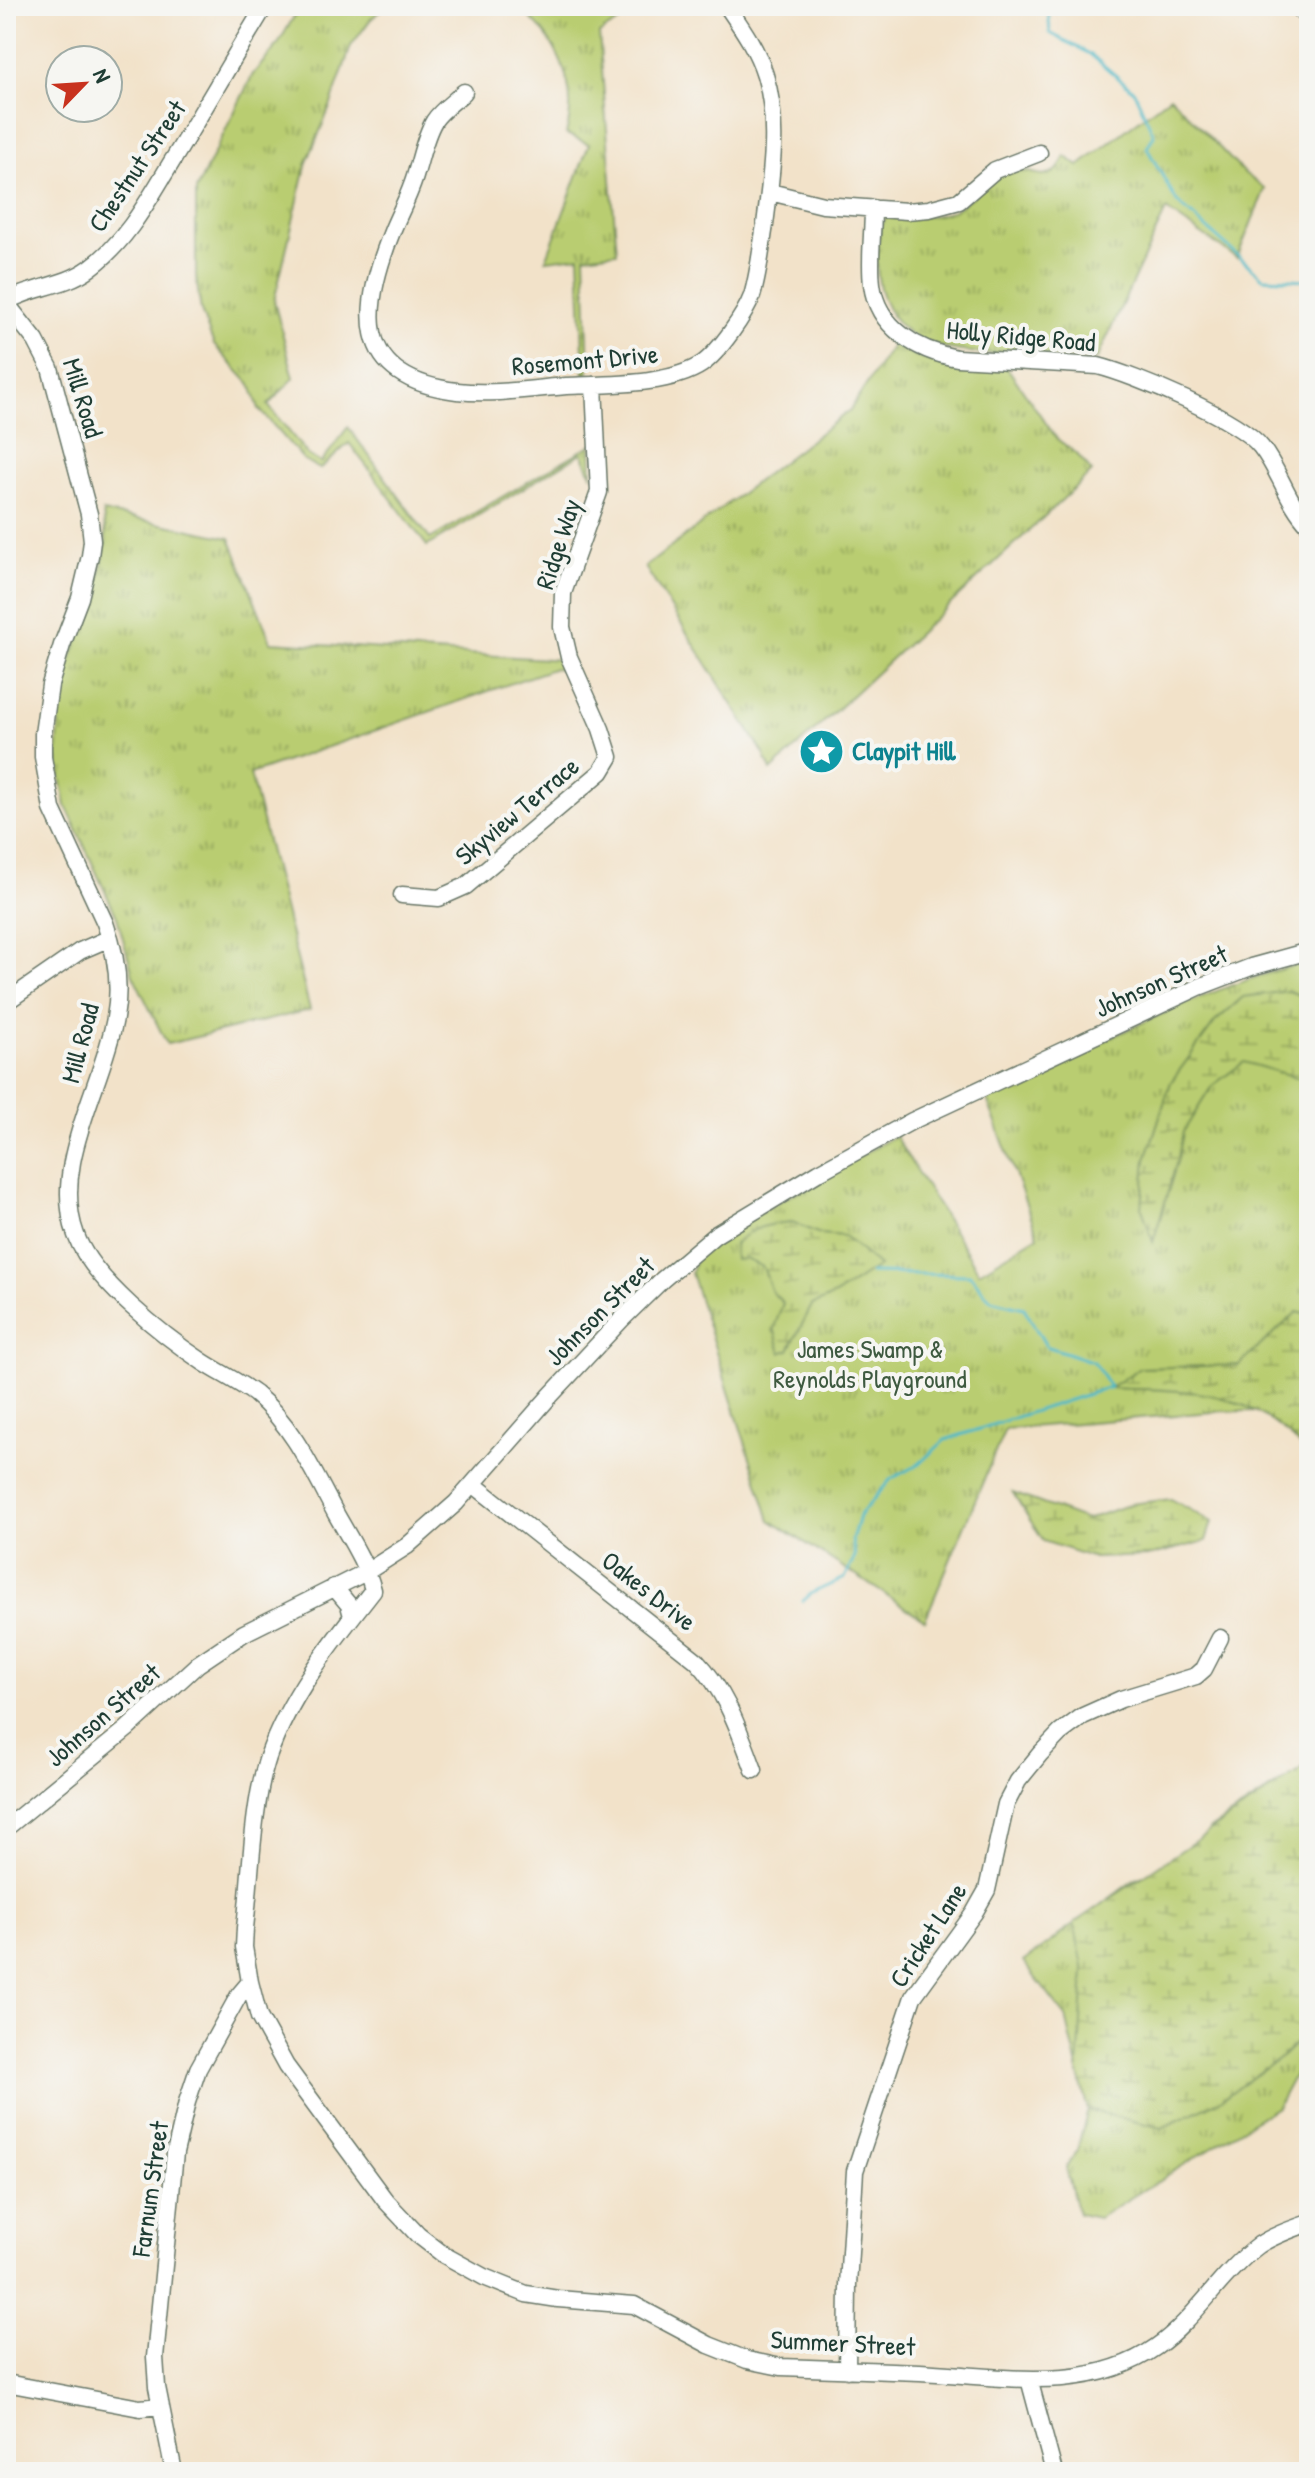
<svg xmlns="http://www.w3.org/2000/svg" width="1315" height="2478" font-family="'Patrick Hand',sans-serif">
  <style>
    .grass { fill: url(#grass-tufts); stroke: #6c8552; stroke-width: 2 }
    .wetland { fill: url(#wetland-marsh); stroke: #6c8552; stroke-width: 2 }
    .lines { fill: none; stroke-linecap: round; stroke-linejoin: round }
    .stream { stroke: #4cb9c7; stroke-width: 3 }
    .minor-casing { stroke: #697768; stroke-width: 19 }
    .minor { stroke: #fff; stroke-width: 16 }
    .labels { text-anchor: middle; stroke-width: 8; stroke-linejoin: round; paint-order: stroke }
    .street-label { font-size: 26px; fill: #1f3d34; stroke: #f6f6f2 }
    .culture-label { font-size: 26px; font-weight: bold; fill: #0d838f; stroke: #f6f6f2; text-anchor: start }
    .park-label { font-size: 26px; fill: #3e5a40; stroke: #f6f6f2 }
  </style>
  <defs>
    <pattern id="grass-tufts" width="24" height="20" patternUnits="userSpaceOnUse" patternTransform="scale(2)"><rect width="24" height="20" fill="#b9cd71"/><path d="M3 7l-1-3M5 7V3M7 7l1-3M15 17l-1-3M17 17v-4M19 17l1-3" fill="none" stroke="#96a85e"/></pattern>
    <pattern id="wetland-marsh" width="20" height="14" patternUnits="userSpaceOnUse" patternTransform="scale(2)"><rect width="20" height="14" fill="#b9cd71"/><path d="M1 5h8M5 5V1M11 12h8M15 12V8" fill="none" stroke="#96a85e"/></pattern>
  </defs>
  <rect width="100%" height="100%" fill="#f6f6f2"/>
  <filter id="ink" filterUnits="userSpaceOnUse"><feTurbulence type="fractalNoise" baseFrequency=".0125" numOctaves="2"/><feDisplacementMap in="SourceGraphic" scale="16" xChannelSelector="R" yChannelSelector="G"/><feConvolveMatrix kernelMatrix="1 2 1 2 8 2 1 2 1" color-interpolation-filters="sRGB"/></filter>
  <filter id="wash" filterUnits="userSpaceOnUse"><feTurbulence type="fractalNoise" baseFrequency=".006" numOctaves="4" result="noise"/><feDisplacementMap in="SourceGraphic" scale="32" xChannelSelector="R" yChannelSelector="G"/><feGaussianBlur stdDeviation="1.8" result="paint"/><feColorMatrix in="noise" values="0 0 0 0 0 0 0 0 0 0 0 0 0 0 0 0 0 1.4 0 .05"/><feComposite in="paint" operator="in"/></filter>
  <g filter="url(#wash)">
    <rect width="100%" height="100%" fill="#f2e2c9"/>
    <!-- grass -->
    <path class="grass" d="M300,6H386L371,19L351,46L330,107L307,162L274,301L294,378L268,405L308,455L321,463L348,427L430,539L591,445L592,476L582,453L427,546L349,443L320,469L304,460L259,409L251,385L214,345L201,311L196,277V190L253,74L277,46Z
      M516,6H644L599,34L617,252L585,256L589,373L584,375L579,256L546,260L589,144L566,134C580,85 556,35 516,6Z
      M1170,96L1242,171L1265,189L1237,258L1166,210L1097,359C1068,358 1040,356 1011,355C953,352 887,349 878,277C876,259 876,232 886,217C909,217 939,220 959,207C973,196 987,180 1002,172C1025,160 1051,195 1065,156L1079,166Z
      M895,341C922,370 969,365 1006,366L1057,439L1076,453L1092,472L771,771L764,754L645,567L850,410Z
      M103,512L230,538L271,642L564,660L568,670L555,668L250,774L310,1010L167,1044L133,975L117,917L66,806L57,756L60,707L70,662L96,592L104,555L106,540Z
      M1309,962V1412L1225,1411L1005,1429L925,1620L770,1520L691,1273L697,1255L718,1236L895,1136L979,1272L1038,1236L987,1099C1014,1088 1039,1073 1064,1060C1143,1022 1224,982 1309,962Z
      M1309,1750V2047L1277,2107L1098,2218L1078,2214L1066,2168L1077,2150L1088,2110L1066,2017L1023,1962L1137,1878L1177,1867L1216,1844L1210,1829L1302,1769Z"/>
    <!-- wetland -->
    <path class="wetland" d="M1289,991L1309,999V1081L1244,1062L1212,1086L1183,1132L1178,1158L1153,1242L1142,1208L1146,1159L1171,1082L1215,1022L1243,997Z
      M792,1222L820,1234L844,1236L879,1266L835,1295L812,1305L789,1350L781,1353L774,1328L783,1303L772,1292L763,1267L745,1259L735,1260L734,1244C752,1227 768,1224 792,1222Z
      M1297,1312L1309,1315V1458C1300,1443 1289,1435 1275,1424C1224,1385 1170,1391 1109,1388L1140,1368L1239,1365Z
      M1013,1493L1086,1520L1130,1504L1171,1499L1212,1522L1206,1541L1149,1556L1094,1558L1043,1541Z
      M1309,1764V2031L1283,2056L1219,2101L1162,2128L1088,2110L1078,2071L1084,1971L1074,1923Z"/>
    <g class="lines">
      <!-- stream -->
      <path class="stream" d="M1048,6L1050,33L1090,54L1134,91L1154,135L1147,148L1177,202L1263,278L1309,280
        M870,1273L970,1275L991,1300L1024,1308L1046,1346L1094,1362L1110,1387
        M803,1601L812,1593L845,1578L855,1556L852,1540L859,1516L891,1479L919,1464L945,1440L1110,1387L1109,1388"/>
    </g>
  </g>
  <g filter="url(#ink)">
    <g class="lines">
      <defs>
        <path id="minor" d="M1296,6L1309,19
          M464,92C455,101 441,110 434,121C425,136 421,157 416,173C411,192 401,210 393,229C362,306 350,378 457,391C493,395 530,389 566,386C605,384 669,386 702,364C719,352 745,315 752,296C759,273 761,248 765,225C771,175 780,124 765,75C757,49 742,28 727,6
          M770,192L823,205L907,211L929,209L959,201L995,170L1039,153
          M873,208C873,233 869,260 872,284C877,328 918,351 957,358L1098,366C1134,375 1240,419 1261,447C1280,471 1287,502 1309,525
          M6,302C30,287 64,287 90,268C126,242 148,201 171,163C203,111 233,58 265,6
          M6,303L36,341L50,368L89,514L92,541L90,556L80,598L62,645L50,685L43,734V757L52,809L105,923C116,953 121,986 115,1018C103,1086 50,1165 76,1235C92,1280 164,1336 203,1362C220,1373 239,1382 255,1394C292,1424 314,1473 336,1514C350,1539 366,1563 373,1590C333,1641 290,1694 268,1757C252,1806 251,1876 245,1928L244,1947L250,1982L239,1995L198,2069L187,2102L175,2153L155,2357L157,2387L174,2472
          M402,895L439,898L466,886L601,772L610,757L601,729L569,657L562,627L563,593L599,492L594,385
          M6,1002L80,951L110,938
          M473,1484L696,1660C726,1691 739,1730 754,1770
          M334,1587L349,1605L352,1616
          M6,1828L127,1729L198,1664L244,1633L368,1571L407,1546L456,1503L550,1396L621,1320L662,1280L715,1235L819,1172L912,1121L1199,987L1251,967L1309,951
          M250,1982L259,2017L286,2066L385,2200L418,2235L444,2255L484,2277L526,2294L558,2299L634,2305L709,2345L747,2360L781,2367C827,2369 874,2370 920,2372C998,2376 1088,2395 1156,2347C1196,2319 1220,2274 1259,2245C1274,2235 1292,2229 1309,2223
          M847,2370L848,2285L855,2171L913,1997L974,1913L987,1890L1006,1804L1018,1781L1040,1754L1060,1733L1083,1716L1121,1699L1196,1676L1204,1669L1220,1638
          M1029,2379L1054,2472
          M6,2383L140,2408L160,2406"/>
      </defs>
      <!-- minor casing -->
      <use href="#minor" class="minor-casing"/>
      <!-- minor -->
      <use href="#minor" class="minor"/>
    </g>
  </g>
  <!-- icons -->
  <defs>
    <symbol id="sight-disc" viewBox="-11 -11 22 22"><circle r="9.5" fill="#0f9aa8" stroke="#f6f6f2"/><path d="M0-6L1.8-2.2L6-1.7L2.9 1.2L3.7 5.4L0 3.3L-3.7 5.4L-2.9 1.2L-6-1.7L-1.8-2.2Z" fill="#fff"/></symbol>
  </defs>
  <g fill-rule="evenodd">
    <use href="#sight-disc" x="796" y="726" width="51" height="51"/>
  </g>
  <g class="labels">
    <!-- street labels -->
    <g class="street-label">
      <text transform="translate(137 166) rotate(-56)" y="9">Chestnut Street</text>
      <text transform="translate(1021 336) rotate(5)" y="9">Holly Ridge Road</text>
      <text transform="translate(585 360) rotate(-5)" y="9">Rosemont Drive</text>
      <text transform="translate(83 398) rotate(73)" y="9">Mill Road</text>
      <text transform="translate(558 544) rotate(-72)" y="9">Ridge Way</text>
      <text transform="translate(517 811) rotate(-40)" y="9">Skyview Terrace</text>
      <text transform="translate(1161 981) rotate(-24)" y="9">Johnson Street</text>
      <text transform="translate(80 1043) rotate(-75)" y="9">Mill Road</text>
      <text transform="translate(600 1311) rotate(-45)" y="9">Johnson Street</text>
      <text transform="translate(649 1591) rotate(38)" y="9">Oakes Drive</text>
      <text transform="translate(103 1715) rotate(-41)" y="9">Johnson Street</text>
      <text transform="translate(928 1935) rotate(-57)" y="9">Cricket Lane</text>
      <text transform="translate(150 2189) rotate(-82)" y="9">Farnum Street</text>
      <text transform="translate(843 2343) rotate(3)" y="9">Summer Street</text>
    </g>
    <!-- culture labels -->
    <g class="culture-label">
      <text x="852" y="760">Claypit Hill</text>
    </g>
    <!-- park labels -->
    <g class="park-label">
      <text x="870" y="1358">James Swamp &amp;<tspan x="870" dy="30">Reynolds Playground</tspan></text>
    </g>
  </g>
  <!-- margin -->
  <rect width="1315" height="2478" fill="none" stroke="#f6f6f2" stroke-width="32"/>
  <!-- north arrow -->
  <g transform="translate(84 84) rotate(65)"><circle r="38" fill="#f6f6f2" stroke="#a0aca6" stroke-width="2"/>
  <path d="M0-6L14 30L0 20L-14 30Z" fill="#c8321e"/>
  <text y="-12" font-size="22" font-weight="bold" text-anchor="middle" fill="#1f3d34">N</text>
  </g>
</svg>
